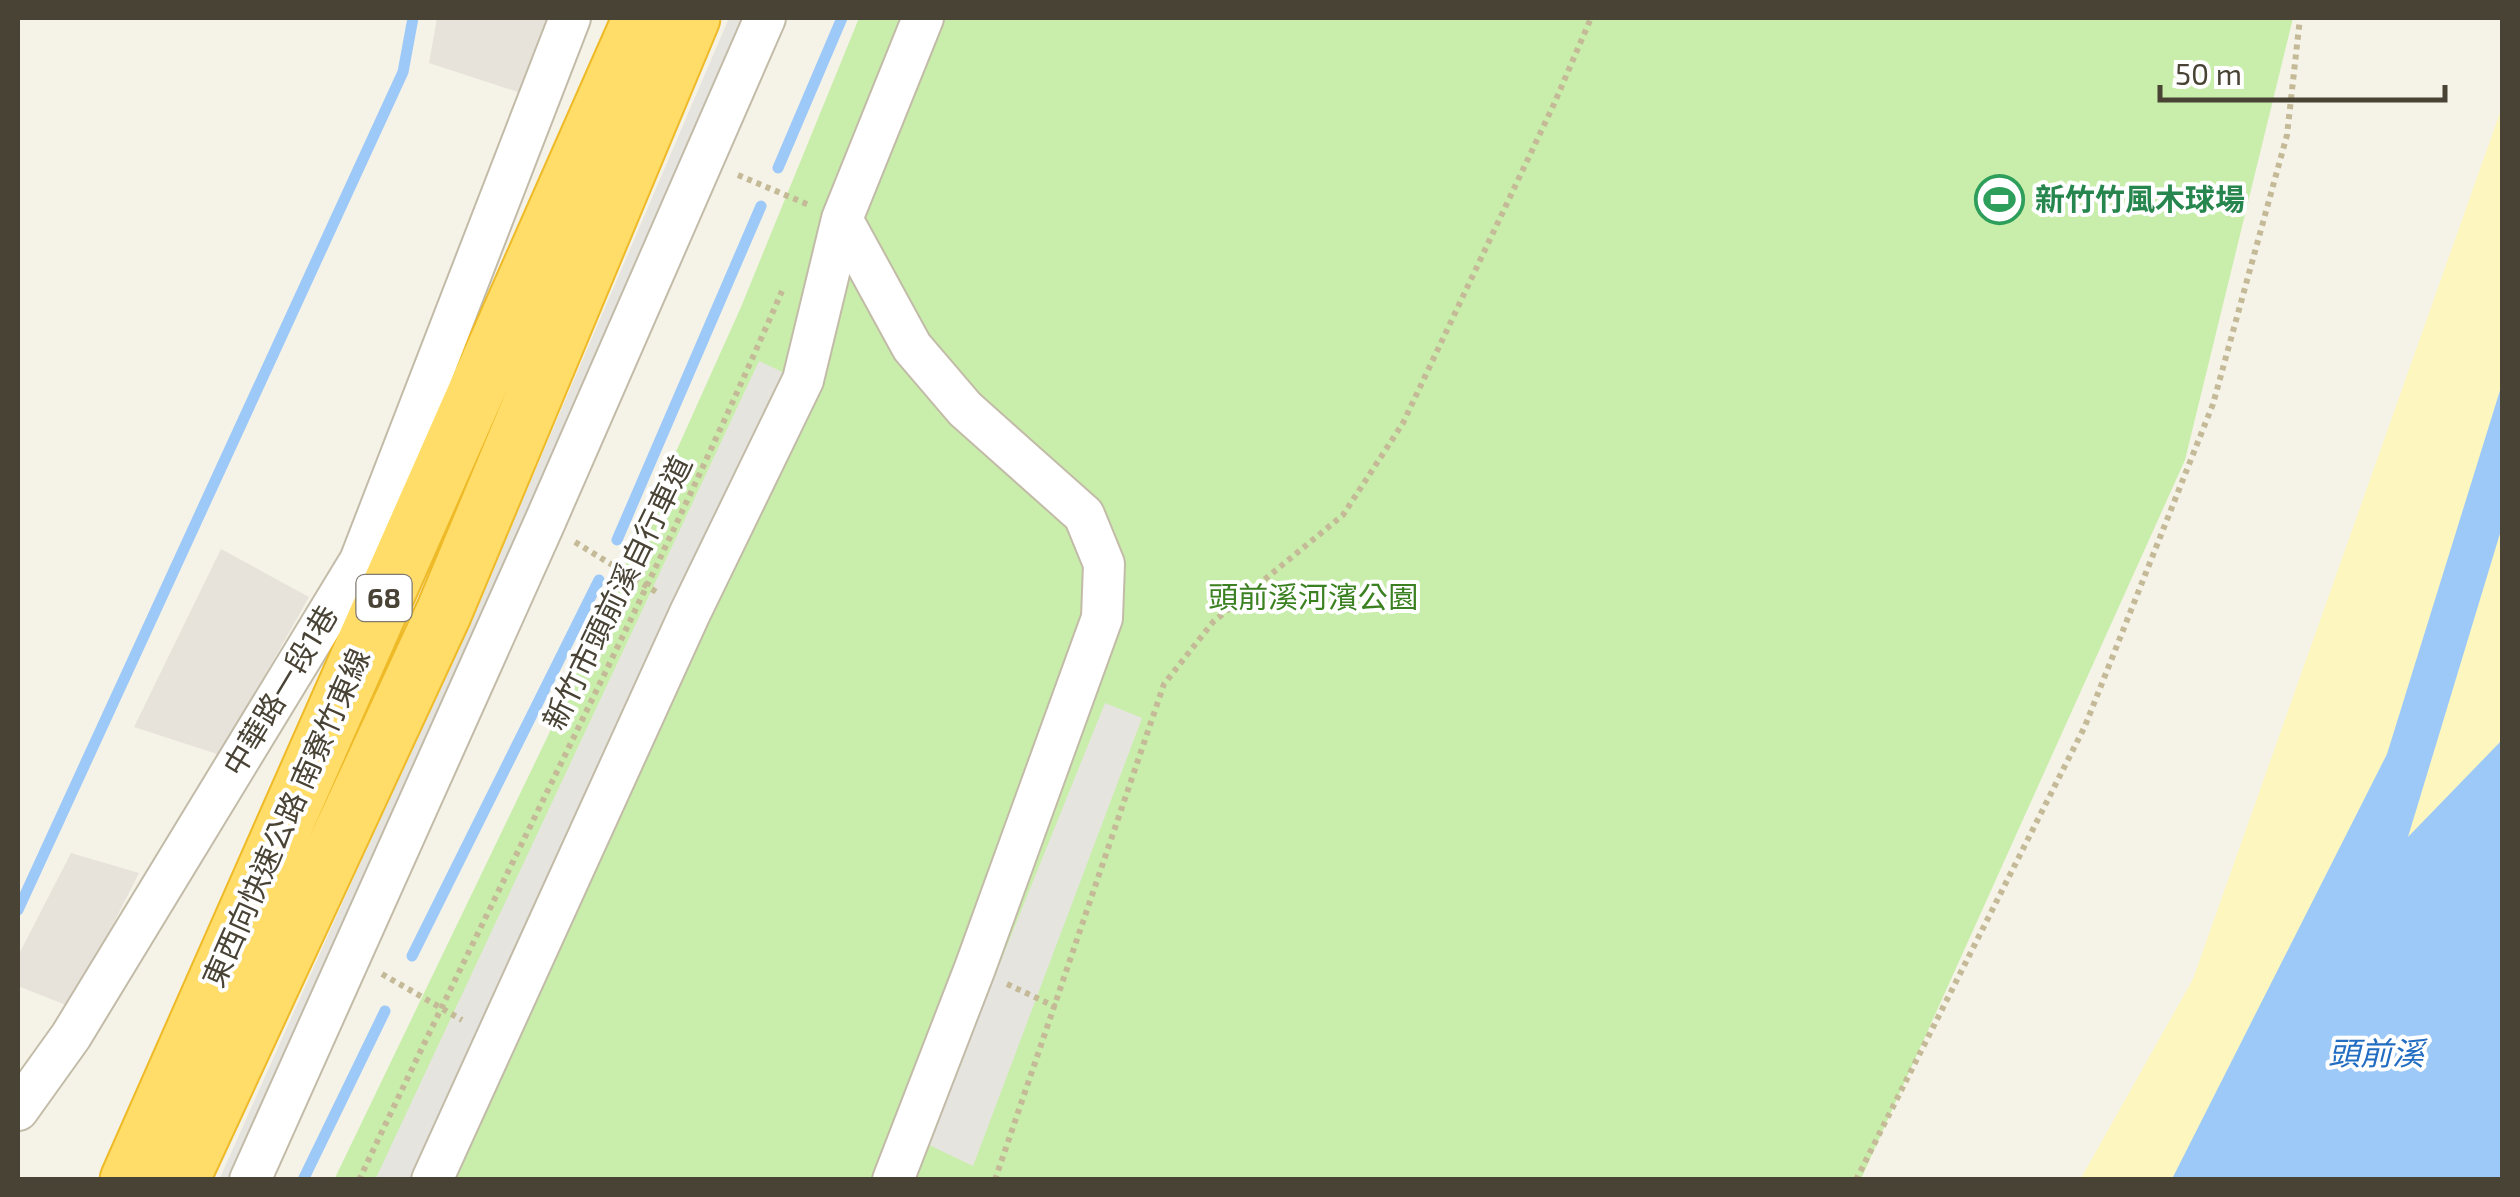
<svg xmlns="http://www.w3.org/2000/svg" width="2520" height="1197" font-family="'Exo 2','Noto Sans TC',sans-serif">
  <style>
    .industrial { fill: #e7e3db }
    .green { fill: #c9eeab }
    .sand { fill: #fdf7bf }
    .parking { fill: #e6e4df }
    .water { fill: #9dc9f8 }
    .lines { fill: none; stroke-linecap: round; stroke-linejoin: round }
    .stream { stroke: #9dc9f8; stroke-width: 11 }
    .minor-casing { stroke: #c2bba8; stroke-width: 44 }
    .highway-casing { stroke: #eeba28; stroke-width: 59 }
    .path { stroke: #c5ba98; stroke-width: 6; stroke-dasharray: 5 5; stroke-linecap: butt }
    .minor { stroke: #fff; stroke-width: 40 }
    .highway { stroke: #ffdd68; stroke-width: 55 }
    .labels { text-anchor: middle; stroke-width: 8; stroke-linejoin: round; paint-order: stroke }
    .shield { fill: #fff; stroke: #807b72; stroke-width: 2.5 }
    .shield-label { font-size: 28px; font-weight: bold; fill: #494335 }
    .leisure-label { font-size: 30px; font-weight: bold; fill: #27864d; stroke: #fff; text-anchor: start }
    .street-label { font-size: 30px; fill: #494335; stroke: #fff }
    .park-label { font-size: 30px; fill: #3b8121; stroke: #fff }
    .water-label { font-size: 32px; font-style: italic; fill: #226dc1; stroke: #fff }
  </style>
  <rect width="100%" height="100%" fill="#f5f2e7"/>
  <!-- industrial -->
  <path class="industrial" d="M437,18H552L521,93L429,63Z
    M221,549L309,597L220,755L134,727Z
    M71,853L139,873L71,1007L18,986V956Z"/>
  <!-- green -->
  <path class="green" d="M859,18H2293L2185,460L1861,1179L334,1180L556,719L741,307Z"/>
  <!-- sand -->
  <path class="sand" d="M2502,107V1179L2080,1180L2193,979Z"/>
  <!-- parking -->
  <path class="parking" d="M729,18H781L266,1179L219,1180L535,471Z
    M759,361L789,375L411,1179L375,1180Z
    M1105,703L1142,718L973,1166L927,1144Z"/>
  <!-- water -->
  <path class="water" d="M2502,384V527L2408,837L2502,740V1179H2172L2387,754Z"/>
  <g class="lines">
    <!-- stream -->
    <path class="stream" d="M778,168L842,18
      M617,540L761,206
      M18,910L403,72L413,18
      M412,956L599,580
      M303,1180L385,1011"/>
    <defs>
      <path id="minor" d="M842,219L912,347L965,409L1084,515L1104,564L1102,618L975,968L893,1180
        M18,1110L71,1036L360,561L570,18
        M250,1180L544,524L765,18
        M432,1180L690,613L803,380L842,219L923,18"/>
      <path id="highway" d="M128,1180L641,18
        M181,1180L444,612L692,18"/>
    </defs>
    <!-- minor casing -->
    <use href="#minor" class="minor-casing"/>
    <!-- highway casing -->
    <use href="#highway" class="highway-casing"/>
    <!-- path -->
    <path class="path" d="M738,175L809,205
      M575,542L658,593
      M382,974L462,1020
      M1007,984L1056,1007
      M359,1180C499,883 651,592 782,291
      M995,1180L1164,684L1213,622L1343,515L1403,423L1554,104L1591,18
      M1856,1180L2085,726L2213,404L2287,135L2300,18"/>
    <!-- minor -->
    <use href="#minor" class="minor"/>
    <!-- highway -->
    <use href="#highway" class="highway"/>
  </g>
  <!-- icons -->
  <defs>
    <symbol id="stadium-ring" viewBox="-11 -11 22 22"><circle r="9.5" fill="#fff" stroke="#2e9e5b" stroke-width="1.5"/><path d="M0-5a6.5 5 0 1 0 0 10a6.5 5 0 1 0 0-10ZM-3.5-1.8h7v3.6h-7Z" fill="#2e9e5b"/></symbol>
  </defs>
  <g fill-rule="evenodd">
    <use href="#stadium-ring" x="1972" y="172" width="55" height="55"/>
  </g>
  <g class="labels">
    <!-- shield labels -->
    <rect class="shield" x="356.5" y="575" width="55" height="46" rx="8"/>
    <g class="shield-label">
      <text x="384" y="608">68</text>
    </g>
    <!-- leisure labels -->
    <g class="leisure-label">
      <text x="2035" y="210">新竹竹風木球場</text>
    </g>
    <!-- street labels -->
    <g class="street-label">
      <text transform="translate(618 593) rotate(-64)" y="10">新竹市頭前溪自行車道</text>
      <text transform="translate(281 691) rotate(-59)" y="10">中華路一段1巷</text>
      <text transform="translate(287 818) rotate(-66)" y="10">東西向快速公路 南寮竹東線</text>
    </g>
    <!-- park labels -->
    <g class="park-label">
      <text x="1313" y="608">頭前溪河濱公園</text>
    </g>
    <!-- water labels -->
    <g class="water-label">
      <text x="2376" y="1065">頭前溪</text>
    </g>
  </g>
  <!-- border -->
  <rect width="2520" height="1197" fill="none" stroke="#494335" stroke-width="40"/>
  <!-- scale -->
  <path d="M2160 85v15h285v-15" fill="none" stroke="#494335" stroke-width="5"/>
  <text x="2175" y="85" font-size="30" fill="#494335" stroke="#ffffff" stroke-width="8" paint-order="stroke">50 m</text>
</svg>
